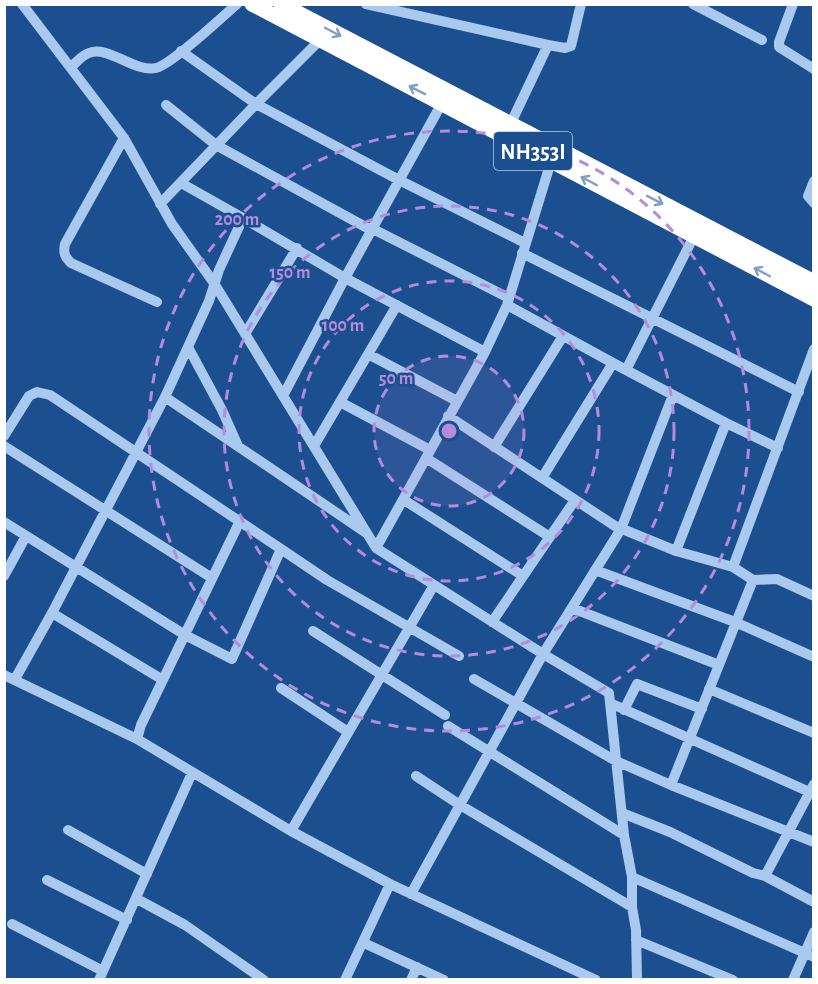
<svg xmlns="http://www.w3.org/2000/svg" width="818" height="984" font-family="'Alegreya Sans',sans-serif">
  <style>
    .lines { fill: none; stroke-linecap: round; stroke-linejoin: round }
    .minor { stroke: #a9c9ee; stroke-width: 10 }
    .highway { stroke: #fff; stroke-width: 15 }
    .oneway { stroke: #829ec1 }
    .ring { fill: none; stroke: #b68bdc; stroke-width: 3; stroke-dasharray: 10 8 }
    .labels { text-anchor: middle; stroke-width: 5; stroke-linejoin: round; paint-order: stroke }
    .shield { fill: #1b4f8f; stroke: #bbcadd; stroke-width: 1.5 }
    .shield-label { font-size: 22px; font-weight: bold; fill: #fff }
    .centre { fill: #b68bdc; stroke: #1b4f8f; stroke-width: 3 }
    .ring-label { font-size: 18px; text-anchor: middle; font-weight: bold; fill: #b68bdc; stroke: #1b4f8f; stroke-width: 5; stroke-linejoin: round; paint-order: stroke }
  </style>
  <rect width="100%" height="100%" fill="#1b4f8f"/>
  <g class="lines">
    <!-- minor -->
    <path class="minor" d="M22,4L124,138L172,224L214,283L376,548L543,654L609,693L624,835L632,877V907L636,930L637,980
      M366,4L548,45
      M693,4L762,40
      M793,4L779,42V47L814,69
      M320,40L256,104L399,180L525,243
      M71,67C77,62 82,55 89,53C108,45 135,73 156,68C172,64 221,18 237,4
      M166,105L216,145L371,230
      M510,125L548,45L565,48L571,46L581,4
      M124,138L65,244C63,253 65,257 71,263L157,302
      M814,181L808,196L814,203
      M181,183L243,218
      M160,204L256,104L181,51
      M373,229L509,298
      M522,253L799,392
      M507,305L613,363
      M245,334L297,248
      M188,347L222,410L238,446
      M368,354L457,401
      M626,370L726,423L778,448
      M283,396L345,278L442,103
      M165,397L365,532
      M340,402L430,450
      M448,416L615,526L676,551L733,567L814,349
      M4,436L29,396L37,392L50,395L281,549
      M4,446L212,578
      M314,446L397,305
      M494,447L563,336
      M426,458L550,537
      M542,478L613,363L626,370L694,236
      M404,500L523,576
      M4,522L185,635L232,659L281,549L327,580L459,656
      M376,548L485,352L507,305L553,155
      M676,551L726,423
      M733,567L753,580
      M595,570L735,622L814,657
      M4,576L26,536
      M572,608L719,665
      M52,613L163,680
      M492,622L575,500
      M313,631L445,715
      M4,675L137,739L291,831L390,884L596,980
      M15,679L52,613L165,397L209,301L219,270L243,218L345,278L485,352
      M474,679L616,761L671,785L814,842
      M281,688L348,732
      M709,689L814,733
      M610,703L814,794
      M624,710L637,684L702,709
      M448,726L624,835
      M137,739L141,725L240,521
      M416,776L460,805L632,907
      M814,784L765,876L814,902
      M671,785L753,580L777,579L814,596
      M622,813L670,832L753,873L765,876
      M68,830L147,874
      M291,831L434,585
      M632,877L814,957
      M47,880L127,920
      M411,894L543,654L621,529L673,395
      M137,899L185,925L264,980
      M12,924L103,971
      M636,940L733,980
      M364,943L444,980
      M99,980L192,773
      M345,980L390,884
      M411,980L417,967
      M793,980L814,932"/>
    <!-- highway -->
    <path class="highway" d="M252,4L814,299
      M281,4L814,282"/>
  </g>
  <!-- one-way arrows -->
  <defs><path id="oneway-shaft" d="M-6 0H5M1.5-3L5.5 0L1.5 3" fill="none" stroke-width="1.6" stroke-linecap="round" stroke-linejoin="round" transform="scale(1.5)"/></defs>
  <g class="oneway">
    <use href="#oneway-shaft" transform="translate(333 32) rotate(28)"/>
    <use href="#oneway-shaft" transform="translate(417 90) rotate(-153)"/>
    <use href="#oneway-shaft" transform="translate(589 181) rotate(-152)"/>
    <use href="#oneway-shaft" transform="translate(655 200) rotate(27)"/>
    <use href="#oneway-shaft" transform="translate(762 272) rotate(-152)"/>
  </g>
  <!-- distance rings -->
  <circle cx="449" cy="431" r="75" fill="#b68bdc" fill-opacity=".12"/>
  <g class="ring">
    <circle cx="449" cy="431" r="75"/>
    <circle cx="449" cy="431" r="150"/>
    <circle cx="449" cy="431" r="225"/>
    <circle cx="449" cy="431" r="300"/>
  </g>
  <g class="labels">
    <!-- shield labels -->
    <rect class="shield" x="494" y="132" width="78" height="38" rx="4.5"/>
    <g class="shield-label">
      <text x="533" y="159">NH353I</text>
    </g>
  </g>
  <circle cx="449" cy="431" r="9" class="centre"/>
  <g class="ring-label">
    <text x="237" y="225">200 m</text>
    <text x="290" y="278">150 m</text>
    <text x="343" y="331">100 m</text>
    <text x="396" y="384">50 m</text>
  </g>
  <!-- border -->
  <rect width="818" height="984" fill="none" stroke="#ffffff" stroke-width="12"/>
</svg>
